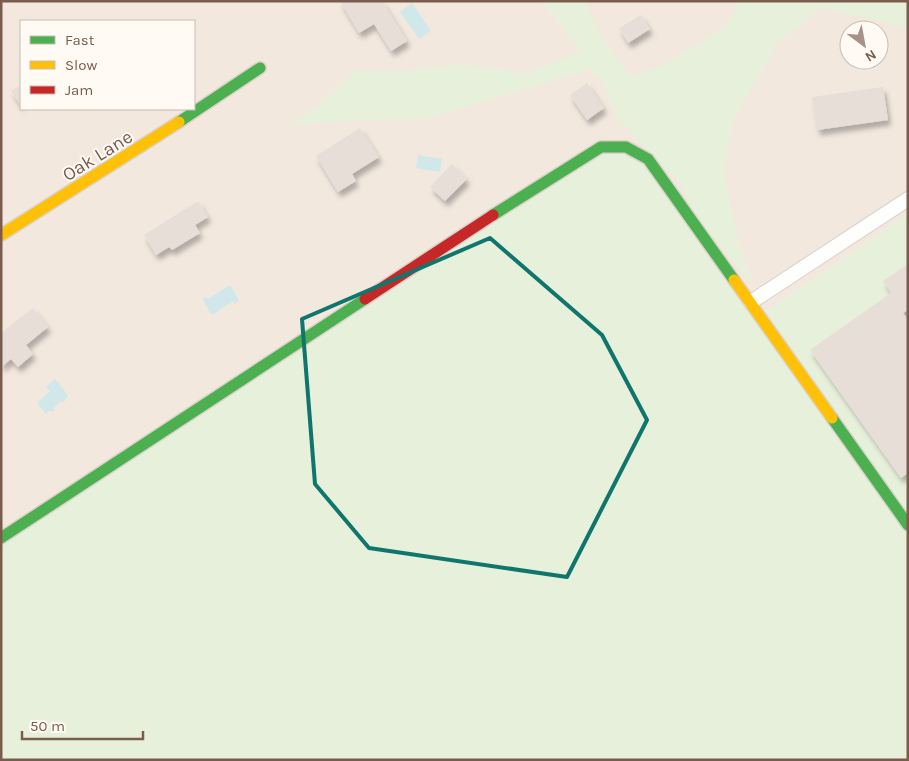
<svg xmlns="http://www.w3.org/2000/svg" width="909" height="761" font-family="Karla,sans-serif">
  <style>
    .residential { fill: #f2e8de; fill-rule: evenodd }
    .green { fill: #e7f0db }
    .water { fill: #d0e8ea }
    .building { fill: #e6ded7; filter: url(#shadow) }
    .lines { fill: none; stroke-linecap: round; stroke-linejoin: round }
    .street-casing { stroke: #d7d1cb; stroke-width: 16 }
    .fast-casing { stroke: #d9d2cb; stroke-width: 14 }
    .slow-casing { stroke: #d9d2cb; stroke-width: 14 }
    .jam-casing { stroke: #d9d2cb; stroke-width: 14 }
    .street { stroke: #fefefd; stroke-width: 14 }
    .fast { stroke: #4caf50; stroke-width: 11 }
    .slow { stroke: #ffc107; stroke-width: 11 }
    .jam { stroke: #c62828; stroke-width: 11 }
    .marked { fill: none; stroke: #0f766e; stroke-width: 4; stroke-linejoin: round }
    .labels { text-anchor: middle; stroke-width: 4; stroke-linejoin: round; paint-order: stroke }
    .street-label { font-size: 19px; fill: #7a5c4d; stroke: #fffaf3 }
  </style>
  <defs>
    <filter id="shadow"><feDropShadow dx="3" dy="5.5" stdDeviation="2.5" flood-color="#0004"/></filter>
  </defs>
  <rect width="100%" height="100%" fill="#f9f5f0"/>
  <!-- residential -->
  <path class="residential" d="M1,1H542L580,49L561,1H908V214L760,316L1,540ZM21,21H194V109H21ZM849,30H879V60H849Z"/>
  <!-- green -->
  <path class="green" d="M542,1H586C595,30 612,53 630,76L658,68L725,27L740,1H908V29L889,23L820,8L777,44L733,121L724,174L738,238L753,285L699,220L681,185L616,117L602,79L589,70L426,119L360,120L289,125L317,107L356,70L401,71L460,64L529,73L581,51Z
    M597,152L638,154L760,316L908,214V760H1V540Z"/>
  <!-- water -->
  <path class="water" d="M412,3L431,31L419,39L400,12Z
    M418,155L442,159L440,172L416,168Z
    M230,285L239,300L235,304L233,301L212,315L202,299L206,297L208,299Z
    M55,379L68,395L64,402L62,401L53,408L55,410L52,412L50,410L46,414L37,403L50,391L46,387Z"/>
  <!-- building -->
  <path class="building" d="M340,1H382L407,41L391,51L374,24L359,33Z
    M641,15L650,29L628,43L619,28Z
    M587,83L604,108L587,120L570,95Z
    M21,85V106L11,91Z
    M883,87L888,120L817,130L812,97Z
    M360,128L379,157L352,174L356,181L338,192L316,156Z
    M452,164L467,179L445,201L430,187Z
    M198,201L208,217L195,225L200,233L172,250L169,247L156,255L144,235Z
    M908,264V310L903,313L908,320V473L901,478L810,350L891,293L883,281Z
    M33,308L48,327L26,345L33,354L18,367L11,359L1,367V333Z"/>
  <g class="lines">
    <defs>
      <path id="street" d="M751,302L908,199"/>
      <path id="fast" d="M179,122L260,68
        M493,215L601,147H626L648,159L734,280
        M832,418L908,525
        M1,538L365,299"/>
      <path id="slow" d="M1,235L179,122
        M734,280L832,418"/>
      <path id="jam" d="M365,299L493,215"/>
    </defs>
    <!-- street casing -->
    <use href="#street" class="street-casing"/>
    <!-- fast casing -->
    <use href="#fast" class="fast-casing"/>
    <!-- slow casing -->
    <use href="#slow" class="slow-casing"/>
    <!-- jam casing -->
    <use href="#jam" class="jam-casing"/>
    <!-- street -->
    <use href="#street" class="street"/>
    <!-- fast -->
    <use href="#fast" class="fast"/>
    <!-- slow -->
    <use href="#slow" class="slow"/>
    <!-- jam -->
    <use href="#jam" class="jam"/>
  </g>
  <!-- marked area -->
  <path class="marked" d="M490,238L602,335L647,420L567,577L369,548L315,484L302,319Z"/>
  <g class="labels">
    <!-- street labels -->
    <g class="street-label">
      <text transform="translate(97 155) rotate(-32)" y="7">Oak Lane</text>
    </g>
  </g>
  <!-- border -->
  <rect width="909" height="761" fill="none" stroke="#7a5c4d" stroke-width="5"/>
  <!-- legend -->
  <rect x="20" y="20" width="175" height="90" fill="#fffaf3" stroke="#cabbb1"/>
  <rect x="30" y="36" width="25" height="8" fill="#4caf50" stroke="#cabbb1"/>
  <text x="65" y="45" font-size="15" fill="#7a5c4d">Fast</text>
  <rect x="30" y="61" width="25" height="8" fill="#ffc107" stroke="#cabbb1"/>
  <text x="65" y="70" font-size="15" fill="#7a5c4d">Slow</text>
  <rect x="30" y="86" width="25" height="8" fill="#c62828" stroke="#cabbb1"/>
  <text x="65" y="95" font-size="15" fill="#7a5c4d">Jam</text>
  <!-- north arrow -->
  <g transform="translate(864 45) rotate(148)"><circle r="24" fill="#fffaf3" stroke="#cabbb1"/>
  <path d="M0-4L9 19L0 12L-9 19Z" fill="#a69286"/>
  <text y="-8" font-size="14" font-weight="bold" text-anchor="middle" fill="#7a5c4d">N</text>
  </g>
  <!-- scale -->
  <path d="M22 731v8h121v-8" fill="none" stroke="#7a5c4d" stroke-width="2.5"/>
  <text x="30" y="731" font-size="15" fill="#7a5c4d" stroke="#fffaf3" stroke-width="4" paint-order="stroke">50 m</text>
</svg>
